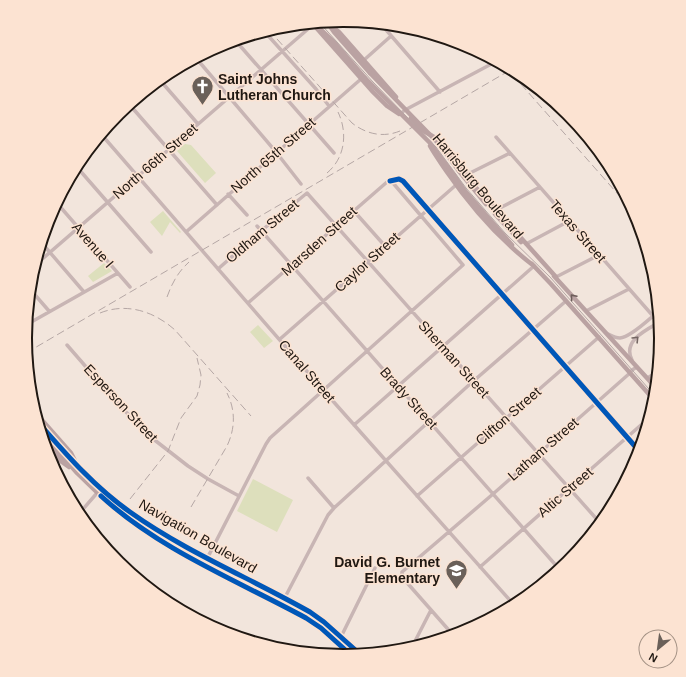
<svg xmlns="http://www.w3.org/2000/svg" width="686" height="677" font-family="Arial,sans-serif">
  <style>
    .green { fill: #dddfbc }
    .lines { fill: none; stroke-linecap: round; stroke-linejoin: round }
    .minor { stroke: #c8b5b4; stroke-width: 3.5 }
    .major { stroke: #baa2a2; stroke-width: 4.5 }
    .tram { stroke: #b5a7a5; stroke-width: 1 }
    .rail { stroke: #b5a7a5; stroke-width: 1; stroke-dasharray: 8 4; stroke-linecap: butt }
    .major-bridge { stroke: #baa2a2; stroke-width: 4.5 }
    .cycleway-casing { stroke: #fce3d2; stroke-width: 8 }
    .cycleway { stroke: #0057b8; stroke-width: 5 }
    .oneway { stroke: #6d5d5a }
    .oneway2 { stroke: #746663 }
    .labels { text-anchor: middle; stroke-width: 3; stroke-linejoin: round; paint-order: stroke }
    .poi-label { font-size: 14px; font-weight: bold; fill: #201812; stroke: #fce3d2; text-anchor: start }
    .street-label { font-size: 14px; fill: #201812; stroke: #fce3d2 }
    .rim { fill: none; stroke: #201812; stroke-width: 2 }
  </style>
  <rect width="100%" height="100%" fill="#f2e5dc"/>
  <!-- green -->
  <path class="green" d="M185,144L191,145L216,173L205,183L177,151Z
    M163,211L181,232L180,233L170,222L162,236L150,222Z
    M104,263L112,271L93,282L88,276Z
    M258,325L273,341L264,348L250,332Z
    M253,479L293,500L277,532L237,511Z"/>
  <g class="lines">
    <!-- minor -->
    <path class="minor" d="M381,24L440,92
      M264,31L316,89L329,106
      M235,40L334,153
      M196,58L276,152L301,184
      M364,60L391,36
      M159,79L198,124
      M129,104L217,205
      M400,114L405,110L497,61
      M101,134L324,391L515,606
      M496,137L660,324
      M76,166L151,252
      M466,175L510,153
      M228,194L247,215
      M56,202L130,287
      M353,210L385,246
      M496,210L540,187
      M257,226L560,570
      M186,232L361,79
      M41,242L84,292
      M526,244L569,221
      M33,267L315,23
      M218,269L261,231L307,193L601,524
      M556,277L599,255
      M29,288L49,311
      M586,311L629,289
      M26,325L118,273
      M608,334C612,336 615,338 620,338C630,337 646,322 653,316
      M280,339L456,185
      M67,345L120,406L152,438L188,466L208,479L239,496
      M632,360C622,341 646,330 660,322
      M647,378L658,372
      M354,425L534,266
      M48,457L54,453
      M308,478L334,508
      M417,496L599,337
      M78,515L97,493
      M203,565L210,553L266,444L270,438L463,265L393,183L387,182L248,303
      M480,567L650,417
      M281,605L328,515L334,508L470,384L566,301
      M507,610L516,601L599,527
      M454,636L402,577V572L493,494L630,373L632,370L637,367
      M338,643L375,568
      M411,649L431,610"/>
    <!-- major -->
    <path class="major" d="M327,22L334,32L370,73
      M313,24L373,92L387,106L399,114
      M330,25L339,32L396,97
      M320,29L334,42L365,78
      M411,118L422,130L439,140L447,148L470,181L556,277
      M430,146C435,155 441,163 447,172C471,207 500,240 534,266
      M459,171L486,204
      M454,175L465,191L512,245
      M495,214L521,242
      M532,264L551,284L655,401
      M554,276L657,389
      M34,411L71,453L75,461
      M37,421C65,453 94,487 130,512C186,552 250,578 310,612L324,622L361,655
      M40,430L77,473L111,506L129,520L179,552L306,618L321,628L352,656
      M43,440L62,462L69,467"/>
    <!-- tram -->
    <path class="tram" d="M319,22L373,82L436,147L466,188L505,233L550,277L656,397"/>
    <!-- rail -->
    <path class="rail" d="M269,30L352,123C366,134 383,138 400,131
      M505,66L638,217
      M327,173C345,158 348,133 338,112
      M167,297C172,283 178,272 189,262
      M100,313C127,302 155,312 175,330L251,416
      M26,353L512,69
      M130,499L168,451L181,418L197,396L200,385L201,375L197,358
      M191,507L227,446C235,429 236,411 227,393
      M218,631L267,639L294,652"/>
    <!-- major-bridge -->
    <path class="major-bridge" d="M370,73L439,144L459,171
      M365,78L430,143L454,175"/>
    <defs>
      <path id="cycleway" d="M390,181L399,179L403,181L640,452
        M37,421C65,453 94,487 130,512C186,552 250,578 310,612L324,622L361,655
        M101,496C160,550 236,580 306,618L321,628L352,656"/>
    </defs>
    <!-- cycleway casing -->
    <use href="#cycleway" class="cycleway-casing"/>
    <!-- cycleway -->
    <use href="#cycleway" class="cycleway"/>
  </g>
  <!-- one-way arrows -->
  <defs><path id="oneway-chevron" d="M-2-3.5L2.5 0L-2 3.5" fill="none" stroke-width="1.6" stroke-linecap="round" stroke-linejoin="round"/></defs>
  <use class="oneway" href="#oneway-chevron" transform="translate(573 297) rotate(-131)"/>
  <use class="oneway2" href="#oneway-chevron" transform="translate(636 339) rotate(-46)"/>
  <!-- icons -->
  <defs>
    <symbol id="church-pin" viewBox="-11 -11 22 30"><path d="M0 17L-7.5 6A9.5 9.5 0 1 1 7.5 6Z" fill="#6a6059" stroke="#fce3d2"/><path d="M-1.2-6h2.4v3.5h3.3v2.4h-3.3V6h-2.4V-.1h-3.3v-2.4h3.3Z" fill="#fff"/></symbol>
    <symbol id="school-pin" viewBox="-11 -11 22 30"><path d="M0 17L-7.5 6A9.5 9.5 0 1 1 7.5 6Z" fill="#6a6059" stroke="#fce3d2"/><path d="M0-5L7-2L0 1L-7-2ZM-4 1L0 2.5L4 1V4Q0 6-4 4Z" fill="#fff"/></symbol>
  </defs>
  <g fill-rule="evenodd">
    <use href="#church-pin" x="190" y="74" width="25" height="34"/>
    <use href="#school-pin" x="444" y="558" width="25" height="34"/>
  </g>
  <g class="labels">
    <!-- poi labels -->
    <g class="poi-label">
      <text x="218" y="84">Saint Johns<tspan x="218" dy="16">Lutheran Church</tspan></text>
      <text x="440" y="567" text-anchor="end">David G. Burnet<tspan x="440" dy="16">Elementary</tspan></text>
    </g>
    <!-- street labels -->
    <g class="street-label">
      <text transform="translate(273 155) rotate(-41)" y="5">North 65th Street</text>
      <text transform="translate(155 161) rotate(-41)" y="5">North 66th Street</text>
      <text transform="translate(478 186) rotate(50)" y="5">Harrisburg Boulevard</text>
      <text transform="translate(262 231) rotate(-40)" y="5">Oldham Street</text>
      <text transform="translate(578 231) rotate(49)" y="5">Texas Street</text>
      <text transform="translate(319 241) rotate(-42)" y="5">Marsden Street</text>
      <text transform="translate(93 245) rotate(49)" y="5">Avenue I</text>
      <text transform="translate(367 262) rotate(-42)" y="5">Caylor Street</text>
      <text transform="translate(454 359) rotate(48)" y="5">Sherman Street</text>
      <text transform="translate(307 371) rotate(49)" y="5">Canal Street</text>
      <text transform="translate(409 398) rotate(48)" y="5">Brady Street</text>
      <text transform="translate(121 403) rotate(47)" y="5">Esperson Street</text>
      <text transform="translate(508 416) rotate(-41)" y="5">Clifton Street</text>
      <text transform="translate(543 449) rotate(-41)" y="5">Latham Street</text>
      <text transform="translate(565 492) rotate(-41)" y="5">Altic Street</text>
      <text transform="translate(198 536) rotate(30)" y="5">Navigation Boulevard</text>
    </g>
  </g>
  <!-- crop -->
  <path d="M0 0H686V677H0ZM32 338a311 311 0 1 1 622 0a311 311 0 1 1-622 0Z" fill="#fce3d2" fill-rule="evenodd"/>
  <path class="rim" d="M32 338a311 311 0 1 1 622 0a311 311 0 1 1-622 0Z"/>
  <!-- north arrow -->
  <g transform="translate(658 649) rotate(209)"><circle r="19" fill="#fce3d2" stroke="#a49285"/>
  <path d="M0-3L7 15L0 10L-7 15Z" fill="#6a6059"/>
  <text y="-6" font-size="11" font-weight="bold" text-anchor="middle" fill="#201812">N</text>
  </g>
</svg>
